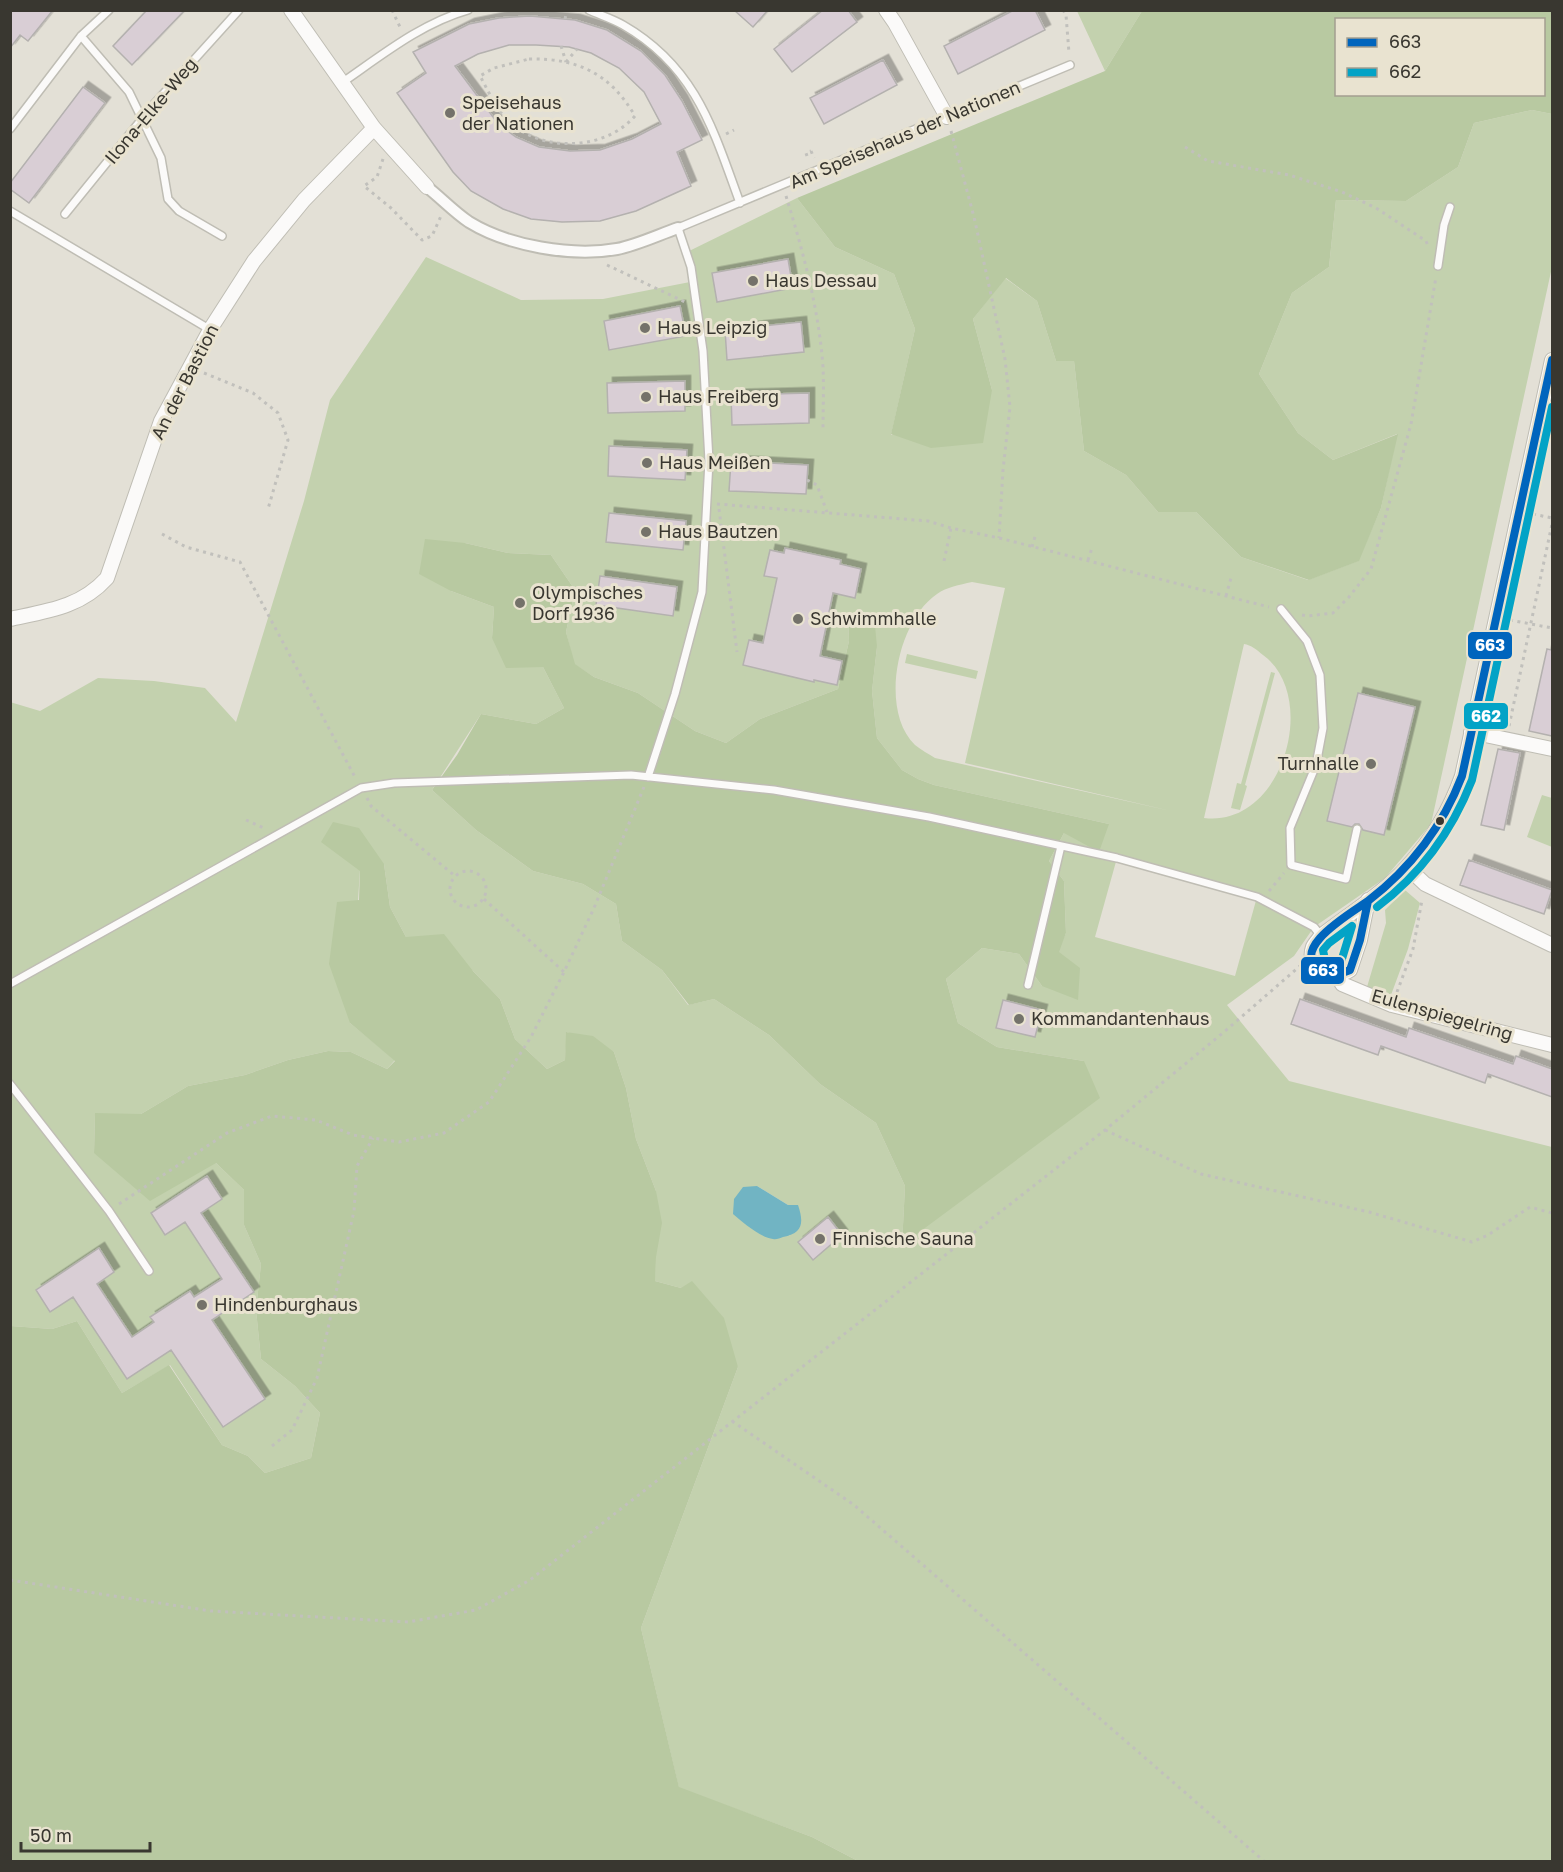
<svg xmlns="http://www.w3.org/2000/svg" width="1563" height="1872" font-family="'Golos Text',sans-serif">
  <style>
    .green { fill: #c3d1ae; fill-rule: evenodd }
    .forest { fill: #b8c9a1; fill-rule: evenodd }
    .water { fill: #71b4c3 }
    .building { fill: #d9ced5; stroke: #b4b1af; stroke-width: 1.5; fill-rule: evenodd; filter: url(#shadow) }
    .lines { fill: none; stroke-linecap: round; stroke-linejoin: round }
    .service-casing { stroke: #bfbdb4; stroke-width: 10 }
    .pedestrian-casing { stroke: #bfbdb4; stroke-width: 14 }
    .minor-casing { stroke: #bfbdb4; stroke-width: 16 }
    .path { stroke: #c1c0bc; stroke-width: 3; stroke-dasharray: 3 4.5; stroke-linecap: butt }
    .service { stroke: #fbfaf9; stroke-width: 7 }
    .pedestrian { stroke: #fbfaf9; stroke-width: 10 }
    .minor { stroke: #fbfaf9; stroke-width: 14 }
    .bus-1-casing { stroke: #e9e3d0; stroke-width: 12 }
    .bus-2-casing { stroke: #e9e3d0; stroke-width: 12 }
    .bus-1 { stroke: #0065bd; stroke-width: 8 }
    .bus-2 { stroke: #03a3c6; stroke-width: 8 }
    .poi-dot { fill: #74726a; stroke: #e9e3d0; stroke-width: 2 }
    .bus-dot { fill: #393730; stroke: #e9e3d0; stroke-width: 2 }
    .labels { text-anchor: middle; stroke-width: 6; stroke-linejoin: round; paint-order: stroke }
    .poi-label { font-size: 18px; fill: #393730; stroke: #e9e3d0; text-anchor: start }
    .street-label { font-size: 18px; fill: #393730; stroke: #e9e3d0 }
    .line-badge { stroke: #e9e3d0; stroke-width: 2 }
    .badge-label { font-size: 16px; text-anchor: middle; font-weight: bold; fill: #fff }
  </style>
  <defs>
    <filter id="shadow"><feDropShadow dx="5.5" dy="-5.5" stdDeviation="0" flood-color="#0004"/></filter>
  </defs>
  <rect width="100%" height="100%" fill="#e3e0d6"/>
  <!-- green -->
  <path class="green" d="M1077,11H1142L1105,71Z
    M1532,110L1552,114V267L1431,824L1385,878L1314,927L1294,956L1227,1005L1289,1081L1552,1147V1861H858L812,1837L679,1788L641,1628L738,1367L681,1288L655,1281L656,1191L636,1139L626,1088L614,1052L567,1032L565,1060L547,1069L515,1039L500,999L473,971L406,937L390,907L384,864L360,870L350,1023L395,1060L387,1069L351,1052L328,1051L288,1060L245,1075L188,1086L141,1114H95L94,1153L216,1163L244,1190V1225L261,1264L256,1310L261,1359L295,1386L320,1413L311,1458L265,1473L248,1456L222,1445L170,1365L122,1393L77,1321L52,1329L11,1326L10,702L40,711L98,678L154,681L205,688L236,722L304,501L330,400L426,257L521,300L603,299L690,282L683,254L797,198L835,247L894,274L915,329L891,435L992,390L973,319L1005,278L1037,301L1056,361H1074L1084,451L1126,475L1158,512H1196L1241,557L1308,580L1358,561L1381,508L1397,434L1333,460L1298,433L1259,374L1292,293L1329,267L1336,200L1406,201L1458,167L1474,123ZM465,543L508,553L551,555L575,590L566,632L574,664L594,677L638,693L695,731L726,743L760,719L838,689L849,641L848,612L877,647L872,691L877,738L902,770L918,779L934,785L1109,824L1064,833L1049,861L1064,881L1066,933L1042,986L1019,954L982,948L946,979L958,1023L997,1047L1084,1061L902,1245L905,1186L876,1123L820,1084L769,1035L714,999L688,1005L662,970L622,941L616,904L583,884L533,871L476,830L432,790L481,714L536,724L564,708L543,667L492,638L494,607L451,591ZM972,582L1005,588L965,763L1171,811L935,758C929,754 921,750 915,745C879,710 897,621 937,594C947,587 959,585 972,582ZM1244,644C1251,645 1257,650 1263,655C1320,696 1283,828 1204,818ZM1117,858L1257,897L1235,976L1095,937ZM757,1186L788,1205L790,1236ZM827,1218L842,1235L813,1260L798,1242Z
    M907,654L978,671L976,679L905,663Z
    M1271,672L1275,673L1245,785L1247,786L1240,810L1231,808L1237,783L1241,784Z
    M1542,795L1552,798V847L1527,837Z
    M1405,890L1420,903L1408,949L1391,995L1367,987L1386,923L1385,910Z"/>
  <!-- forest -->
  <path class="forest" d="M1142,11H1552V114L1532,110L1474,123L1458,167L1406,201L1336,200L1329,267L1292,293L1259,374L1298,433L1333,460L1398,434L1381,508L1359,561L1309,580L1241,557L1196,512H1158L1126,475L1084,451L1074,361H1056L1037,301L1006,278L973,319L992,390L983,443L931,448L891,434L915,329L894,274L835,247L797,198L1105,71ZM1336,20H1544V94H1336Z
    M425,539L465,543L508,553L551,555L575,590L566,632L575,664L594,677L638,693L695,731L726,743L760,719L838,689L849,641L848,612L874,615L877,647L872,691L877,738L902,770L918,779L934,785L1109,824L1099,852L1064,833L1049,861L1064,881L1066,933L1059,952L1080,968L1078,1000L1042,986L1019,954L982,948L946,979L958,1023L997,1047L1084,1061L1100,1098L902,1245L905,1186L876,1123L820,1084L769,1035L714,999L689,1005L662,970L622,941L616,904L583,884L533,871L476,830L432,790L457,755L481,714L536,724L564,708L543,667L506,668L492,638L494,607L451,591L419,574Z
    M333,822L359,828L384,864L390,907L406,937L444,934L473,971L500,999L515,1039L547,1069L565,1060L566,1032L593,1036L614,1052L626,1088L636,1139L656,1191L662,1223L656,1257L655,1281L681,1288L692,1281L724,1318L738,1367L641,1628L679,1787L812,1837L858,1861H11V1326L52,1329L77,1321L122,1393L169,1365L222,1445L248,1456L265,1473L311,1458L320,1413L295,1386L261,1359L256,1310L261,1264L244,1225V1190L216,1163L150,1201L94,1153L95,1113L141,1114L188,1086L245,1075L288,1060L328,1051L351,1052L387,1069L395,1061L350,1023L329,964L337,902L359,900L360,871L321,842Z"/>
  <!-- water -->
  <path class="water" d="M757,1186L788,1205H798C804,1223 803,1233 783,1237C780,1238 776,1240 773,1239C761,1238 741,1221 733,1214L734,1199L743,1187Z"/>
  <!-- building -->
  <path class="building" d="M10,10H53L28,41L20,35L10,48Z
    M147,10H185L132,65L113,46Z
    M734,10H768L753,27Z
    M823,10H848L857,22L792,72L774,49Z
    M1014,10H1035L1045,30L958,74L944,46Z
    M530,16L575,20L607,30L641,51L665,75L682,101L702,140L677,152L691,186L636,211L600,221L562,222L531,219L503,209L471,191L453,172L397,93L426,73L413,52L469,24L499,18ZM509,45H536L569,47L591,53L619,68L644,92L661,124L632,139L600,150L570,151L539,147L516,137L499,125L455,66L478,54Z
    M883,60L897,85L824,124L810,98Z
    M83,87L105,103L29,203L10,189V183Z
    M788,259L793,288L717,302L712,273Z
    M680,306L686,336L609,350L604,321Z
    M801,322L804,352L727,360L725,330Z
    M685,381V411L608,413L607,383Z
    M809,393V423L732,425L731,395Z
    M609,446L687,450L685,480L608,476Z
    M731,461L808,465L806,494L729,491Z
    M609,513L686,521L683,550L606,542Z
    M785,548L841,560L840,564L861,569L855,598L833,593L820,656L842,661L837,685L814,680V682L743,665L749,640L763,643L777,578L764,576L770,550L784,553Z
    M600,576L677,587L673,616L596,605Z
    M1547,649L1552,650V736L1529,731Z
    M1358,693L1415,707L1384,835L1363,830L1359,824H1355L1352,827L1327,821Z
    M1498,749L1520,753L1504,830L1481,825Z
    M1469,860L1552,890L1544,914L1460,885Z
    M1300,999L1406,1037L1409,1028L1513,1064L1516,1056L1552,1069V1097L1488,1074L1485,1083L1381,1046L1378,1055L1291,1024Z
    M1003,1000L1042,1010L1035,1037L996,1028Z
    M207,1176L222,1199L201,1213L254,1292L212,1320L265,1399L223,1427L171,1350L127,1379L73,1297L50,1312L36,1290L99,1248L114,1272L97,1284L132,1337L154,1322L150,1317L190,1291L194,1297L222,1279L185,1222L165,1235L151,1213Z
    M828,1217L842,1235L813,1260L798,1242Z"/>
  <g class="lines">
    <defs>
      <path id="service" d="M589,10C600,15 613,19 623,25C696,67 713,129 740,203
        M81,36L129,92L161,158L168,199L179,211L222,236
        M343,82C382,55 422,23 468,10
        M10,129L81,36L109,10
        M10,211L204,326L211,328
        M65,214L155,103L239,10
        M1438,266L1444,225L1450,207
        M1281,609L1307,641L1320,675L1323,728L1316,765L1290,828L1291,865L1346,879L1357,829
        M648,777L675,694L702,592L709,461L703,351L691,267L678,228L1070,65
        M10,984L361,788L394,783L631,775L774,790L929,817L1117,858L1257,897L1314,927L1321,936
        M1028,985L1061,846
        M10,1084L109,1211L149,1271"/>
      <path id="pedestrian" d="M427,187C441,198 454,212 469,222C508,246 572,257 617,249C637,245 658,235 678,228"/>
      <path id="minor" d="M291,10L374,128L427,187
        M886,10L895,23L947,117
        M10,619C48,611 81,607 107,578L161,421L211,328L254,261L304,200L374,128
        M1471,732L1552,749
        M1407,867L1425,884L1552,945
        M1368,900L1360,940L1350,970C1334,981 1305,970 1313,947C1314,944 1319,939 1321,936C1348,915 1386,891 1408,866C1432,840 1450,810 1462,776L1552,360
        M1338,975L1342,984L1392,1005L1552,1045"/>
    </defs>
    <!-- service casing -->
    <use href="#service" class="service-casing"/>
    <!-- pedestrian casing -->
    <use href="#pedestrian" class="pedestrian-casing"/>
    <!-- minor casing -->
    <use href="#minor" class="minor-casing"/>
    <!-- path -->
    <path class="path" d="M392,10L401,29
      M1063,10L1066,15L1069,53
      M565,19L567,10
      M561,46L566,62
      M529,59C577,58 610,73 635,116C607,148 553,152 518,129C500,118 490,94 480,76L494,68Z
      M566,62L577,49
      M951,131L974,217L1005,359L1010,407L1003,470L999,538
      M726,134L734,130
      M1185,147L1208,161L1289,175L1342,192L1376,208L1426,241L1428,246
      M811,151L814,158
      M807,156L806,153L811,151
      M383,159L377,177L364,186L391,208L422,240L432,236L441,216
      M786,196C803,251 819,310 823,367C824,388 823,410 823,431
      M607,265L685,302
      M204,373L253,393L278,413L288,440L268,509
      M807,480L817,485L827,512
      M717,504L928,521L951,528L999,538L1269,607
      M719,509L737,652
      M1533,514L1552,518
      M162,534L186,547L240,562L356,779
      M1032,547L1036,533
      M1088,560L1092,548
      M944,561L951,528
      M1226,596L1231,578
      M1302,615L1308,616L1333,613L1349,597L1371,569L1411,424L1436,277
      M1510,620L1552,628
      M1509,726L1552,524
      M367,798L371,806L455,876
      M246,820L266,829
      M450 889a18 18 0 1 1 36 0a18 18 0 1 1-36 0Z
      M1269,891L1284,873
      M484,899L564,972
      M1397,992L1413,949L1422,900
      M1105,1130L1201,1174L1369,1212L1472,1242L1488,1235L1530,1207L1552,1213
      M119,1204L227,1133L272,1116L316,1120L353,1135L399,1142L444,1133L489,1102L531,1037L564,972L594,908L644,787
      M732,1421L854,1505L1265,1862
      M272,1446L292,1430L317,1378L354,1211L357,1166L373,1138
      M10,1580L211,1611L408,1622L476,1610L530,1580L1105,1130L1224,1032L1300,966"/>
    <!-- service -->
    <use href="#service" class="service"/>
    <!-- pedestrian -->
    <use href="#pedestrian" class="pedestrian"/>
    <!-- minor -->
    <use href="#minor" class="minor"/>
    <defs>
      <path id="bus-1" d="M1368,901L1360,940L1350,970C1341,974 1332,976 1323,971C1284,951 1353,912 1368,901Z
        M1368,901C1411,868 1442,828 1462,776L1552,360"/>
      <path id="bus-2" d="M1377,907C1421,874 1452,831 1472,780L1552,407
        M1352,926L1341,962L1331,963L1325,960L1323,950L1329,943Z"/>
    </defs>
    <!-- bus-1 casing -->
    <use href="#bus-1" class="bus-1-casing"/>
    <!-- bus-2 casing -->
    <use href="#bus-2" class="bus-2-casing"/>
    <!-- bus-1 -->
    <use href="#bus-1" class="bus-1"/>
    <!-- bus-2 -->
    <use href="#bus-2" class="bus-2"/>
  </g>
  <!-- markers -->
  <g class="poi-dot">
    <circle cx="450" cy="113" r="6"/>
    <circle cx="753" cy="281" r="6"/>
    <circle cx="645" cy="328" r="6"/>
    <circle cx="646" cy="397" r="6"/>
    <circle cx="647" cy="463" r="6"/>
    <circle cx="646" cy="532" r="6"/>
    <circle cx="520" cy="603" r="6"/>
    <circle cx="798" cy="619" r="6"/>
    <circle cx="1371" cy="764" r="6"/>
    <circle cx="1019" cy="1019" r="6"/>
    <circle cx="820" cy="1239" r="6"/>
    <circle cx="202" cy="1305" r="6"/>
  </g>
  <circle class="bus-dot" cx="1440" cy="821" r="5"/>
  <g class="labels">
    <!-- poi labels -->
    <g class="poi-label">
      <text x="462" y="109">Speisehaus<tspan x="462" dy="21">der Nationen</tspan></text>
      <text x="765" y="287">Haus Dessau</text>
      <text x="657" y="334">Haus Leipzig</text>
      <text x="658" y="403">Haus Freiberg</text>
      <text x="659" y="469">Haus Meißen</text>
      <text x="658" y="538">Haus Bautzen</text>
      <text x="532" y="599">Olympisches<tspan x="532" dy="21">Dorf 1936</tspan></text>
      <text x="810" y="625">Schwimmhalle</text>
      <text x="1359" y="770" text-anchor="end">Turnhalle</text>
      <text x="1031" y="1025">Kommandantenhaus</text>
      <text x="832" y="1245">Finnische Sauna</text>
      <text x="214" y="1311">Hindenburghaus</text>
    </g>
    <!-- street labels -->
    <g class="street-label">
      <text transform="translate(151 111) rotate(-50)" y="6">Ilona-Elke-Weg</text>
      <text transform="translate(905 135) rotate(-23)" y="6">Am Speisehaus der Nationen</text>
      <text transform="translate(185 382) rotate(-63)" y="6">An der Bastion</text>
      <text transform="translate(1442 1015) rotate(16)" y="6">Eulenspiegelring</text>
    </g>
  </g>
  <g class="line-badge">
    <rect x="1467" y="631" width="46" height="29" rx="6" fill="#0065bd"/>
    <rect x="1463" y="702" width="46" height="28" rx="6" fill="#03a3c6"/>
    <rect x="1300" y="956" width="45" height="29" rx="6" fill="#0065bd"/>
  </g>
  <g class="badge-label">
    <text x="1490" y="651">663</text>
    <text x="1486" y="722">662</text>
    <text x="1323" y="976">663</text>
  </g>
  <!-- border -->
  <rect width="1563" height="1872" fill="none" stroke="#393730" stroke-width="24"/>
  <!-- legend -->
  <rect x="1335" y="18" width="210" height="78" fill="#e9e3d0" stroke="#a39e90" stroke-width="1.5"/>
  <rect x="1347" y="38" width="30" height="9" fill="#0065bd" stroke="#a39e90" stroke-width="1.5"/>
  <text x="1389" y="48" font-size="18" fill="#393730">663</text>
  <rect x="1347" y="68" width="30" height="9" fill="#03a3c6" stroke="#a39e90" stroke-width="1.5"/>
  <text x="1389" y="78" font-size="18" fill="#393730">662</text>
  <!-- scale -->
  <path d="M21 1842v9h129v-9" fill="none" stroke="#393730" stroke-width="3"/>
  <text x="30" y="1842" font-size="18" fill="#393730" stroke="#e9e3d0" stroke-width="4.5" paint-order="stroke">50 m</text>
</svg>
